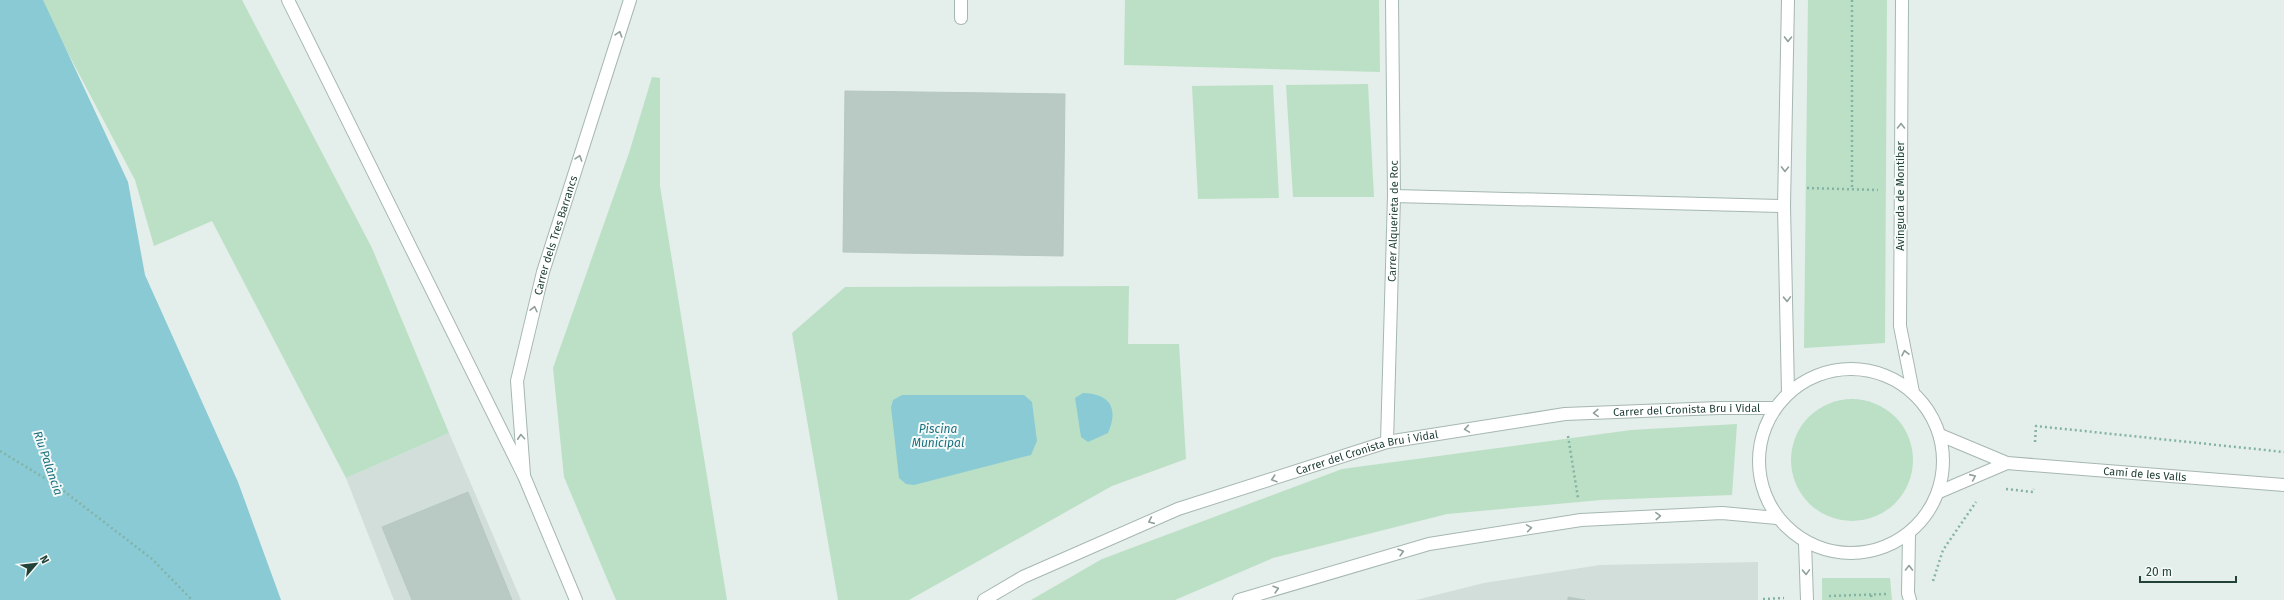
<svg xmlns="http://www.w3.org/2000/svg" width="2284" height="600" font-family="'Fira Sans',sans-serif">
  <style>
    .built { fill: #d2ded9 }
    .green { fill: #bce0c6 }
    .water { fill: #8acad5 }
    .building { fill: #b9c9c3; stroke: #b6c8c1 }
    .lines { fill: none; stroke-linecap: round; stroke-linejoin: round }
    .service-casing { stroke: #a6b7b1; stroke-width: 14 }
    .minor-casing { stroke: #a6b7b1; stroke-width: 14 }
    .tertiary-casing { stroke: #a6b7b1; stroke-width: 14 }
    .path { stroke: #83b3a4; stroke-width: 2.5; stroke-dasharray: 2 3; stroke-linecap: butt }
    .service { stroke: #fff; stroke-width: 12 }
    .minor { stroke: #fff; stroke-width: 12 }
    .tertiary { stroke: #fff; stroke-width: 12 }
    .oneway { stroke: #90a09c }
    .labels { text-anchor: middle; stroke-width: 4; stroke-linejoin: round; paint-order: stroke }
    .street-label { font-size: 11px; fill: #224139; stroke: #f5faf8 }
    .water-label { font-size: 12px; font-style: italic; fill: #197081; stroke: #f5faf8 }
  </style>
  <rect width="100%" height="100%" fill="#e4eeea"/>
  <!-- built -->
  <path class="built" d="M449,433L521,600H394L346,478Z
    M1758,562V600H1416L1484,583L1600,565Z"/>
  <!-- green -->
  <path class="green" d="M40,0H242L372,248L449,433L346,478L212,221L154,246L135,180Z
    M1125,0H1379L1380,72L1124,65Z
    M1808,0H1887L1885,343L1804,348Z
    M652,77L660,78V186L727,600H616L564,477L553,368L629,153Z
    M1368,84L1374,197H1293L1286,85Z
    M1273,85L1279,198L1198,199L1192,86Z
    M1129,286L1128,344H1179L1186,459L1112,486L909,600H838L792,333L845,287Z
    M1791 460a61 61 0 1 1 122 0a61 61 0 1 1-122 0Z
    M1737,424L1732,495L1601,500L1447,514L1273,558L1175,600H1031L1102,559L1342,469L1631,430Z
    M1822,578H1890L1892,600H1822Z"/>
  <!-- water -->
  <path class="water" d="M0,0H43L128,182L145,275L238,482L281,600H0Z
    M1083,393C1110,394 1119,408 1108,433L1088,442L1081,437L1075,398Z
    M902,395H1024L1032,402L1037,441L1031,455L914,485L906,484L899,478L891,407L893,400Z"/>
  <!-- building -->
  <path class="building" d="M845,91L1065,94L1063,256L843,252Z
    M468,492L512,600H412L382,527Z
    M1568,597L1585,600H1568Z"/>
  <g class="lines">
    <defs>
      <path id="service" d="M961,18V0"/>
      <g id="minor">
        <path d="M1394,196L1784,206"/>
        <path id="s1" d="M1387,442L1394,196L1392,0"/>
        <path id="s2" d="M524,475L517,381L543,272L630,0"/>
      </g>
      <g id="tertiary">
        <path d="M288,0L524,476L576,600"/>
        <path d="M1788,0L1784,206L1788,392"/>
        <path d="M1902,0L1900,326L1913,392"/>
        <circle cx="1851" cy="461" r="92"/>
        <path id="s3" d="M1940,435L2007,463L2284,485"/>
        <path d="M1939,492L2007,463"/>
        <path d="M1909,535L1908,593L1910,600"/>
        <path d="M1805,543L1807,600"/>
        <path id="s4" d="M984,600L1023,577L1178,509L1387,442L1565,414L1719,408H1775"/>
        <path d="M1239,600L1429,544L1581,520L1722,513L1777,518"/>
      </g>
    </defs>
    <!-- service casing -->
    <use href="#service" class="service-casing"/>
    <!-- minor casing -->
    <use href="#minor" class="minor-casing"/>
    <!-- tertiary casing -->
    <use href="#tertiary" class="tertiary-casing"/>
    <!-- path -->
    <path class="path" d="M1852,0V190
      M1807,188L1878,190
      M1568,436L1578,498
      M2035,442L2036,426L2284,452
      M0,451L56,485L152,559L192,600
      M2006,489L2033,492L2034,489
      M1933,581L1943,550L1976,502
      M1871,595L1872,600
      M1829,596L1886,594
      M1763,599L1784,598"/>
    <!-- service -->
    <use href="#service" class="service"/>
    <!-- minor -->
    <use href="#minor" class="minor"/>
    <!-- tertiary -->
    <use href="#tertiary" class="tertiary"/>
  </g>
  <!-- one-way arrows -->
  <defs><path id="oneway-chevron" d="M-2-3.5L2.5 0L-2 3.5" fill="none" stroke-width="1.6" stroke-linecap="round" stroke-linejoin="round"/></defs>
  <g class="oneway">
    <use href="#oneway-chevron" transform="translate(619 34) rotate(-72)"/>
    <use href="#oneway-chevron" transform="translate(1788 39) rotate(91)"/>
    <use href="#oneway-chevron" transform="translate(1901 126) rotate(-90)"/>
    <use href="#oneway-chevron" transform="translate(579 158) rotate(-72)"/>
    <use href="#oneway-chevron" transform="translate(1785 169) rotate(91)"/>
    <use href="#oneway-chevron" transform="translate(1787 299) rotate(88)"/>
    <use href="#oneway-chevron" transform="translate(534 309) rotate(-77)"/>
    <use href="#oneway-chevron" transform="translate(1905 353) rotate(-102)"/>
    <use href="#oneway-chevron" transform="translate(1596 413) rotate(178)"/>
    <use href="#oneway-chevron" transform="translate(1467 429) rotate(171)"/>
    <use href="#oneway-chevron" transform="translate(521 437) rotate(-94)"/>
    <use href="#oneway-chevron" transform="translate(1973 477) rotate(-24)"/>
    <use href="#oneway-chevron" transform="translate(1274 479) rotate(162)"/>
    <use href="#oneway-chevron" transform="translate(1658 516) rotate(-3)"/>
    <use href="#oneway-chevron" transform="translate(1151 521) rotate(156)"/>
    <use href="#oneway-chevron" transform="translate(1529 528) rotate(-9)"/>
    <use href="#oneway-chevron" transform="translate(1401 552) rotate(-16)"/>
    <use href="#oneway-chevron" transform="translate(1909 568) rotate(-89)"/>
    <use href="#oneway-chevron" transform="translate(1806 572) rotate(88)"/>
    <use href="#oneway-chevron" transform="translate(1276 589) rotate(-16)"/>
  </g>
  <g class="labels">
    <!-- street labels -->
    <g class="street-label">
      <text transform="translate(1900 196) rotate(-90)" y="4">Avinguda de Montiber</text>
      <text dy="4" stroke="none"><textPath href="#s1" startOffset="221">Carrer Alquerieta de Roc</textPath></text>
      <text dy="4" stroke="none"><textPath href="#s2" startOffset="245">Carrer dels Tres Barrancs</textPath></text>
      <text dy="4" stroke="none"><textPath href="#s4" startOffset="736">Carrer del Cronista Bru i Vidal</textPath></text>
      <text dy="4" stroke="none"><textPath href="#s4" startOffset="412">Carrer del Cronista Bru i Vidal</textPath></text>
      <text dy="4" stroke="none"><textPath href="#s3" startOffset="211">Camí de les Valls</textPath></text>
    </g>
    <!-- water labels -->
    <g class="water-label">
      <text x="938" y="433">Piscina<tspan x="938" dy="14">Municipal</tspan></text>
      <text transform="translate(48 463) rotate(71)" y="4">Riu Palància</text>
    </g>
  </g>
  <!-- north arrow -->
  <g transform="translate(36 564) rotate(62)" stroke="#f5faf8" stroke-width="3" paint-order="stroke">
  <path d="M0-3L7 15L0 10L-7 15Z" fill="#224139"/>
  <text y="-6" font-size="11" font-weight="bold" text-anchor="middle" fill="#224139">N</text>
  </g>
  <!-- scale -->
  <path d="M2140 576v6h96v-6" fill="none" stroke="#224139" stroke-width="2"/>
  <text x="2146" y="576" font-size="12" fill="#224139" stroke="#f5faf8" stroke-width="3" paint-order="stroke">20 m</text>
</svg>
